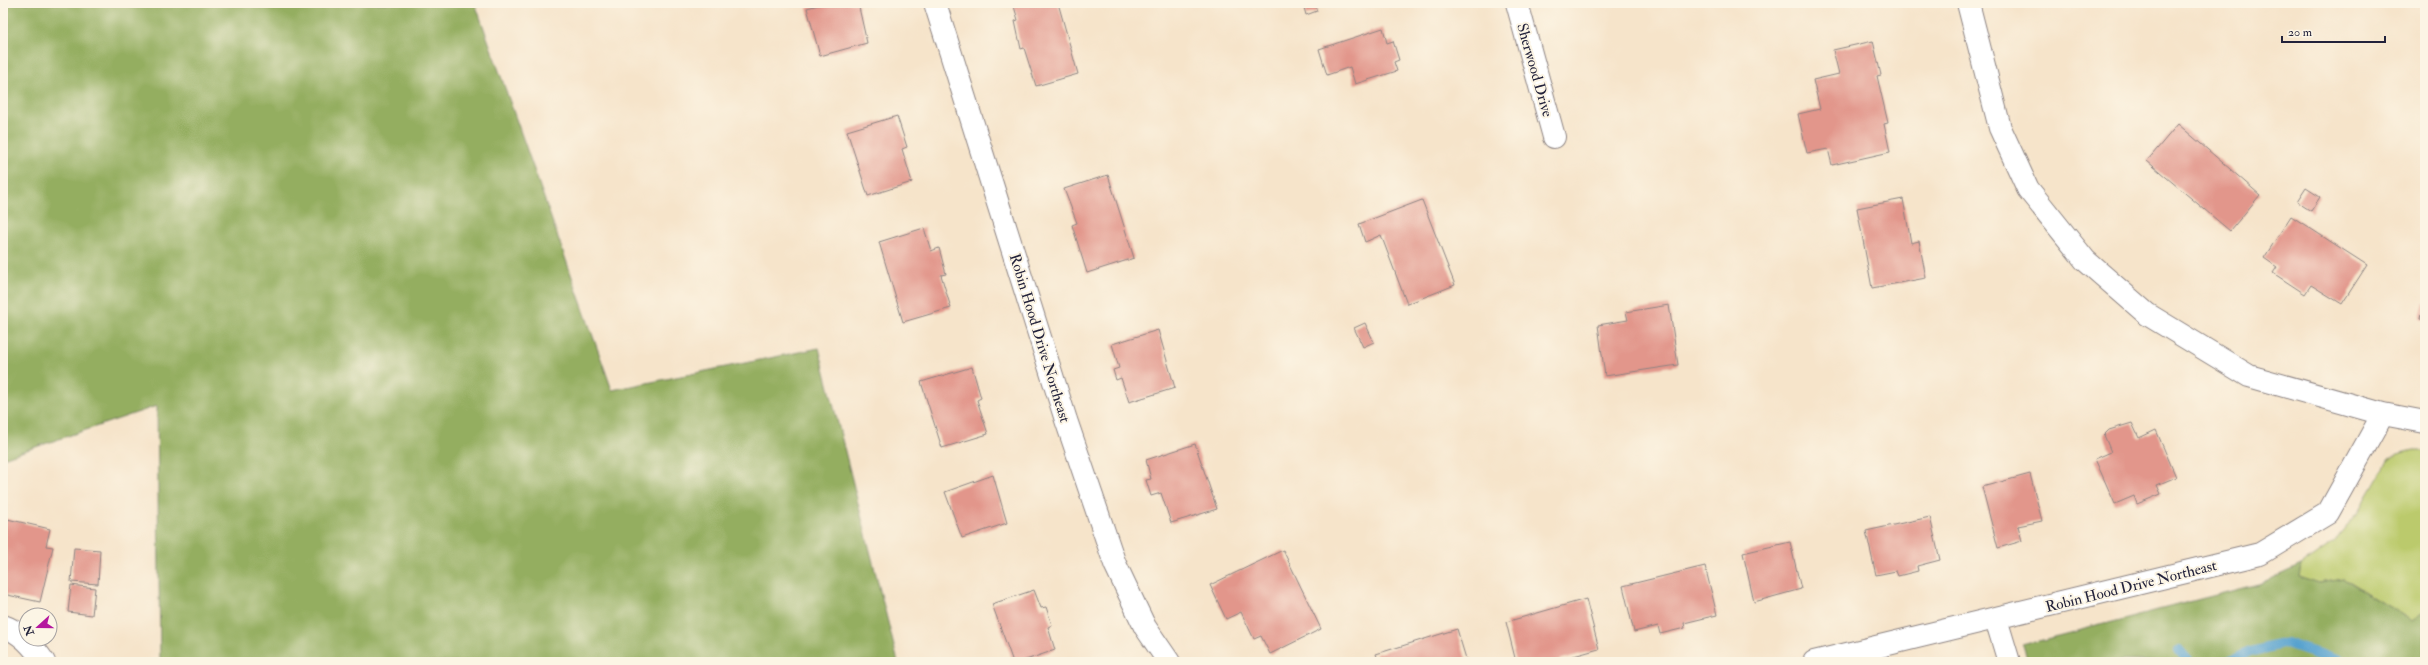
<svg xmlns="http://www.w3.org/2000/svg" width="2428" height="665" font-family="'IM FELL Double Pica',serif">
  <style>
    .green { fill: #bbca6c; stroke: #6e7654 }
    .forest { fill: #94ae60; stroke: #5b684e }
    .lines { fill: none; stroke-linecap: round; stroke-linejoin: round }
    .stream { stroke: #57a2cf; stroke-width: 10 }
    .building { fill: #e2968b }
    .street-casing { stroke: #8c8382; stroke-width: 24 }
    .street { stroke: #fff; stroke-width: 22 }
    .labels { text-anchor: middle; stroke-width: 4; stroke-linejoin: round; paint-order: stroke }
    .street-label { font-size: 15px; fill: #22223b; stroke: #fcf5e5 }
  </style>
  <rect width="100%" height="100%" fill="#fcf5e5"/>
  <filter id="ink" filterUnits="userSpaceOnUse"><feTurbulence type="fractalNoise" baseFrequency=".025" numOctaves="2"/><feDisplacementMap in="SourceGraphic" scale="8" xChannelSelector="R" yChannelSelector="G"/><feConvolveMatrix kernelMatrix="1 2 1 2 8 2 1 2 1" color-interpolation-filters="sRGB"/></filter>
  <filter id="wash" filterUnits="userSpaceOnUse"><feTurbulence type="fractalNoise" baseFrequency=".012" numOctaves="4" result="noise"/><feDisplacementMap in="SourceGraphic" scale="16" xChannelSelector="R" yChannelSelector="G"/><feGaussianBlur stdDeviation="0.9" result="paint"/><feColorMatrix in="noise" values="0 0 0 0 0 0 0 0 0 0 0 0 0 0 0 0 0 1.4 0 .05"/><feComposite in="paint" operator="in"/></filter>
  <g filter="url(#wash)">
    <rect width="100%" height="100%" fill="#f6e4ca"/>
    <!-- green -->
    <path class="green" d="M2414,450H2425V612L2412,621L2344,579L2320,583L2299,576L2301,565L2334,542L2357,514L2389,459L2398,454Z"/>
    <!-- forest -->
    <path class="forest" d="M3,3H475L612,390L819,348L898,662H160L157,406L3,458Z
      M2301,565L2299,576L2320,583L2343,579L2412,621L2425,612V662H2028L2023,645L2262,583Z"/>
    <g class="lines">
      <!-- stream -->
      <path class="stream" d="M2179,650L2189,662
        M2229,662L2250,652L2286,643L2342,662"/>
    </g>
    <g id="blocks">
      <!-- building -->
      <path class="building" d="M826,3H858L867,43L820,56L807,8Z
        M1013,3H1058L1078,74L1036,86L1024,48L1021,49L1015,21L1018,20Z
        M1314,3L1317,11L1306,15L1303,4Z
        M1383,28L1387,43L1393,41L1399,60L1394,62L1397,71L1355,84L1350,67L1327,75L1319,49Z
        M1873,41L1881,75L1877,76L1888,123L1884,124L1890,152L1832,165L1828,149L1807,153L1798,114L1820,109L1813,80L1839,74L1833,50Z
        M897,116L907,147L902,149L912,182L868,196L847,131Z
        M2178,124L2260,195L2230,231L2147,161Z
        M1108,175L1134,258L1087,273L1072,225L1077,223L1064,189Z
        M2306,188L2320,197L2311,211L2297,202Z
        M1903,199L1911,243L1919,241L1926,278L1872,288L1857,208Z
        M1422,200L1455,285L1407,304L1381,235L1365,242L1359,224Z
        M2291,216L2367,265L2342,304L2311,285L2305,294L2273,273L2277,267L2264,258Z
        M924,228L931,251L939,248L946,274L941,275L951,308L903,322L879,242Z
        M2424,303H2425V320L2420,319Z
        M1669,305L1678,365L1605,376L1598,325L1628,320L1626,312Z
        M1365,323L1374,342L1363,347L1354,328Z
        M1158,330L1175,388L1129,402L1121,378L1116,380L1113,370L1119,368L1112,344Z
        M972,367L981,398L977,400L988,434L942,448L921,382Z
        M2132,423L2139,438L2156,430L2176,477L2157,485L2161,494L2137,504L2134,496L2115,504L2095,459L2111,452L2104,435L2109,430Z
        M1195,444L1217,509L1171,523L1161,493L1151,496L1146,480L1151,479L1146,460Z
        M2030,474L2042,521L2018,526L2022,541L1998,548L1982,487Z
        M993,475L1007,523L962,538L945,492Z
        M1930,517L1940,560L1917,566L1918,571L1898,576L1896,571L1876,575L1866,531Z
        M3,518L50,529L46,546L53,547L40,602L3,594Z
        M1790,542L1801,589L1754,602L1743,553Z
        M74,548L100,550L98,584L71,582Z
        M1283,550L1321,629L1270,654L1261,636L1254,639L1241,612L1226,619L1210,585Z
        M1705,566L1717,615L1684,623L1685,628L1660,634L1658,626L1634,632L1623,586Z
        M71,585L95,588L92,615L68,612Z
        M1034,590L1041,608L1046,607L1052,625L1048,627L1055,650L1020,662H1013L992,604Z
        M1586,599L1599,649L1552,662H1516L1506,622Z
        M1457,629L1467,662H1379L1376,654Z"/>
    </g>
  </g>
  <g filter="url(#ink)">
    <use href="#blocks" fill-opacity="0" stroke="#8c8382" stroke-width="1"/>
    <g class="lines">
      <defs>
        <path id="street" d="M935,3L1066,420L1115,564L1145,627L1169,662
          M1517,3L1554,137
          M1968,3L2000,128L2028,189L2085,260L2147,314L2249,376L2383,414L2425,422
          M1996,619L2009,662
          M3,626C21,632 33,646 44,662
          M1814,662L2260,554L2328,513L2383,414"/>
      </defs>
      <!-- street casing -->
      <use href="#street" class="street-casing"/>
      <!-- street -->
      <use href="#street" class="street"/>
    </g>
  </g>
  <g class="labels">
    <!-- street labels -->
    <g class="street-label">
      <text transform="translate(1535 70) rotate(74)" y="5">Sherwood Drive</text>
      <text transform="translate(1040 338) rotate(73)" y="5">Robin Hood Drive Northeast</text>
      <text transform="translate(2131 586) rotate(-14)" y="5">Robin Hood Drive Northeast</text>
    </g>
  </g>
  <!-- margin -->
  <rect width="2428" height="665" fill="none" stroke="#fcf5e5" stroke-width="16"/>
  <!-- north arrow -->
  <g transform="translate(38 627) rotate(249)"><circle r="19" fill="#fcf5e5" stroke="#a5a1a1"/>
  <path d="M0-3L7 15L0 10L-7 15Z" fill="#b5179e"/>
  <text y="-6" font-size="11" font-weight="bold" text-anchor="middle" fill="#22223b">N</text>
  </g>
  <!-- scale -->
  <path d="M2282 36v6h103v-6" fill="none" stroke="#22223b" stroke-width="2"/>
  <text x="2288" y="36" font-size="12" fill="#22223b" stroke="#fcf5e5" stroke-width="3" paint-order="stroke">20 m</text>
</svg>
